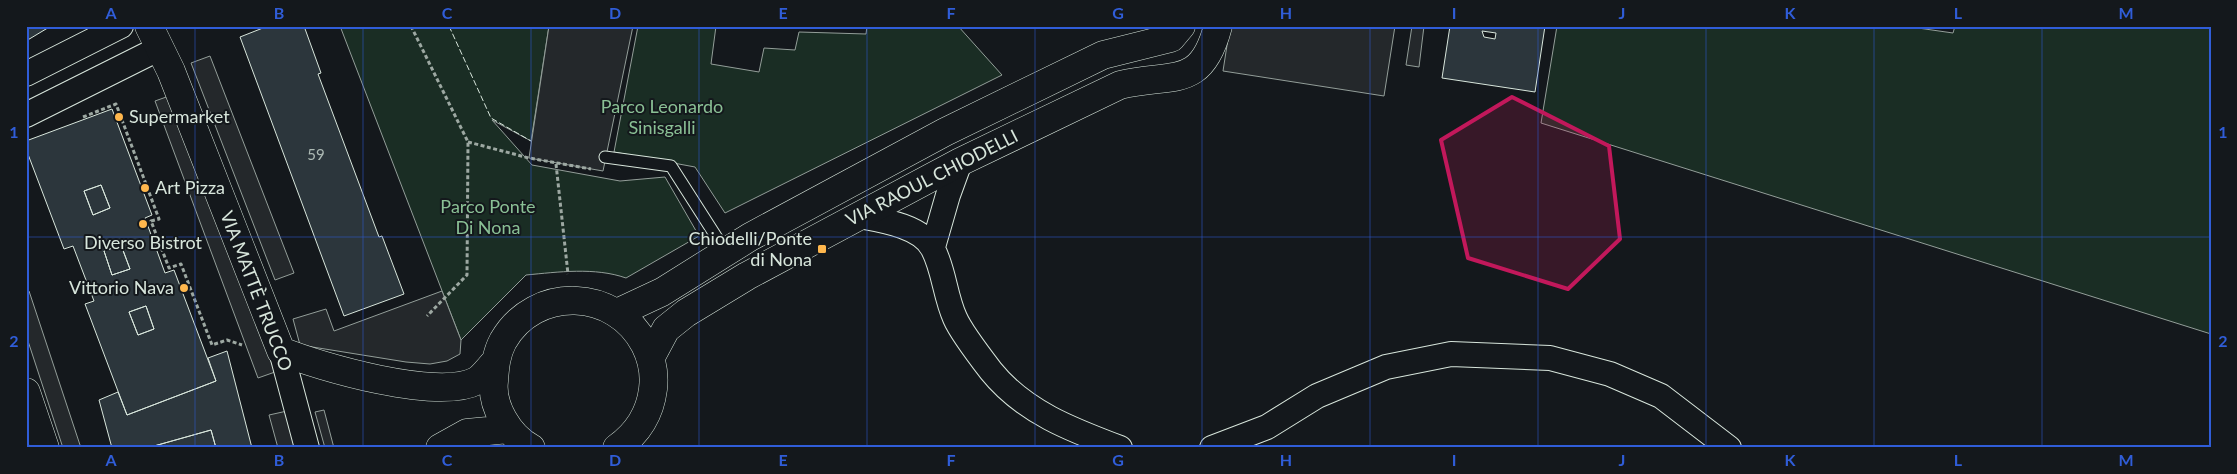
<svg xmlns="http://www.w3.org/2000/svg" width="2237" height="474" font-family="Lato,sans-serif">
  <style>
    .green { fill: #1a2d24; stroke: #939e99 }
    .parking { fill: #24282b; stroke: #939e99 }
    .building { fill: #2c363c; stroke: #d8e6dc; fill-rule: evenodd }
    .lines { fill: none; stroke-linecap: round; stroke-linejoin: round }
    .lane-casing { stroke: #d8e6dc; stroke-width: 13 }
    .street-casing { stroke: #d8e6dc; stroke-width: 26 }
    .secondary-casing { stroke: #d8e6dc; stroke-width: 29 }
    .path { stroke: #9da8a2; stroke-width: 3; stroke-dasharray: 4 2.5; stroke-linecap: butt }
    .lane { stroke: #14181c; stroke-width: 11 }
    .street { stroke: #14181c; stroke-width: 24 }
    .secondary { stroke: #14181c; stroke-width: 28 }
    .fence { stroke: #d8e6dc; stroke-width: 1; stroke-dasharray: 6 2.5; stroke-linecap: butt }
    .marked { fill: #c2185b; fill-opacity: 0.2; stroke: #c2185b; stroke-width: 4; stroke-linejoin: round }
    .grid { fill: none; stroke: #305dd8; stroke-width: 1; stroke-opacity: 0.55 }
    .poi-dot { fill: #ffb74d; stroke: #14181c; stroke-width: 2 }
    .labels { text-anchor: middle; stroke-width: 4; stroke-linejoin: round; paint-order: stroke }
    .number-label { font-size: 15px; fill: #adbab4 }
    .park-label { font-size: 18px; fill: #8ac095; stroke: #14181c }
    .poi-label { font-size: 18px; fill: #d8e6dc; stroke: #14181c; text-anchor: start }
    .street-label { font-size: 18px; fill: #d8e6dc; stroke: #14181c }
    .neatline { fill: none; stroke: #305dd8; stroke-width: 2 }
    .grid-label { font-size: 16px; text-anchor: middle; font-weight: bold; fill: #305dd8 }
  </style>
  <rect width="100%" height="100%" fill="#14181c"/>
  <!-- green -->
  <path class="green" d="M340,26H549L531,141L492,120L532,165L620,181L665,177L699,236L626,278C595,267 558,272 526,275L461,340Z
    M638,26H716L711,64L759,72L764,48L795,50L799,32L866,34L867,26H958L1002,75L725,213L695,167L614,152Z
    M1557,26H1904L1953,33L1955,26H2211V334L1541,123Z"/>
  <!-- parking -->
  <path class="parking" d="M549,26H633L603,171L529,158Z
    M1230,26H1395L1384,96L1223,71Z
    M1412,26H1424L1419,67L1406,65Z
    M210,56L294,273L275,280L191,63Z
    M172,95L275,372L258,378L155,101Z
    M29,291L81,448H63L26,335V292Z
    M442,291L461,340L460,354L447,361L430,364L406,362L300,345L293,319L326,309L334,331Z
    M324,410L334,448H325L315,412Z
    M287,411L296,448H278L269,415Z"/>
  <!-- building -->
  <path class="building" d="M26,26H51L26,41Z
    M268,26H304L321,73L318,74L379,237L382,236L404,294L344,316L240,37Z
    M1450,26H1545L1535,92L1442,78ZM1482,31L1496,33L1495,39L1484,37Z
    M112,109L152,215L145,218L165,273L174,270L216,381L127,415L85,304L94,301L73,246L64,249L26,149V141ZM101,185L110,208L93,215L84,191ZM121,245L130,269L112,275L104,251ZM146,306L154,329L138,335L129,312Z
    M101,185L110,208L93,215L84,191Z
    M121,245L130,269L112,275L104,251Z
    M146,306L154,329L138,335L129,312Z
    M227,351L252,448H216L211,430L147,448H112L99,400L118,392L127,415L216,381L208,358Z
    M211,430L216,448H147Z"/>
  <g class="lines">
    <defs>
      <path id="lane" d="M605,157L671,166L726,252"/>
      <path id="street" d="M26,74L121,26
        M26,115L160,48
        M859,216C881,220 922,226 933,249C944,270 945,296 955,318C961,332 981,358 991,371C1024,412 1072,430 1120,448
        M933,247L948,195L960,162
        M281,351L307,448
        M1212,448L1267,427L1317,396L1386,367L1451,354L1550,358L1610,374L1661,396L1729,448"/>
      <path id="secondary" d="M149,26L171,71L281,351C320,367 438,401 476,381C483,377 489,368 495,362
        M617,313L662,292L750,237L945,132L1103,55L1171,38L1181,26
        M651,357L666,329L686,313L747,276L960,162L1120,85C1172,72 1201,91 1218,26
        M26,392L45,448
        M440,448L467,433L509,429
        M531,448C509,436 491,406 494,381C495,367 496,354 503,341C535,285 616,288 645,345C652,359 655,373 653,389C650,414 638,433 617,448"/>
    </defs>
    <!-- lane casing -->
    <use href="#lane" class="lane-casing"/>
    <!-- street casing -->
    <use href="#street" class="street-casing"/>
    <!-- secondary casing -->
    <use href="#secondary" class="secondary-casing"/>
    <!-- path -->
    <path class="path" d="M411,26L468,142L467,275L427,316
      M83,117L116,104L159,219L151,221L169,268L181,264L212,345L227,340L242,345
      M468,142L529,158L591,169
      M556,164L568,274"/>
    <!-- lane -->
    <use href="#lane" class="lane"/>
    <!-- street -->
    <use href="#street" class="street"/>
    <!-- secondary -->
    <use href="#secondary" class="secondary"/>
    <!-- fence -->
    <path class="fence" d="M449,26L491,118L531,141"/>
  </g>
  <!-- marked area -->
  <path class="marked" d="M1512,97L1609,146L1620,239L1568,289L1468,258L1441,140Z"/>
  <!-- grid -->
  <path class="grid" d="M195,26V448M363,26V448M531,26V448M699,26V448M867,26V448M1035,26V448M1202,26V448M1370,26V448M1538,26V448M1706,26V448M1874,26V448M2042,26V448M26,237H2211"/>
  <!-- markers -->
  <g class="poi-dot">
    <circle cx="119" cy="117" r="5"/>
    <circle cx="145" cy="188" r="5"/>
    <circle cx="143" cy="224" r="5"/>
    <rect x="817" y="244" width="10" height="10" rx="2.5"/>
    <circle cx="184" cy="288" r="5"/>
  </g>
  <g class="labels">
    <!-- number labels -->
    <g class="number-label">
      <text x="316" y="160">59</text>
    </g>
    <!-- park labels -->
    <g class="park-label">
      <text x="662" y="113">Parco Leonardo<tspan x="662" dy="21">Sinisgalli</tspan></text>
      <text x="488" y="213">Parco Ponte<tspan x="488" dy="21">Di Nona</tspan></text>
    </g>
    <!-- poi labels -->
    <g class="poi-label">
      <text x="129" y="123">Supermarket</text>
      <text x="155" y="194">Art Pizza</text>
      <text x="812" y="245" text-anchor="end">Chiodelli/Ponte<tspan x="812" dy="21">di Nona</tspan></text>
      <text x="143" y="249" text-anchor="middle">Diverso Bistrot</text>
      <text x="174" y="294" text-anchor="end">Vittorio Nava</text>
    </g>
    <!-- street labels -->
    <g class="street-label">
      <text transform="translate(932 178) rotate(-27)" y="6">VIA RAOUL CHIODELLI</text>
      <text transform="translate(256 291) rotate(69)" y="6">VIA MATTÈ TRUCCO</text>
    </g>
  </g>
  <!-- border -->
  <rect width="2237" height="474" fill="none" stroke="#14181c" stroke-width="55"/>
  <rect x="28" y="28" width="2182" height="418" class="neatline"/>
  <g class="grid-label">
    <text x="111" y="19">A</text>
    <text x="279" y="19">B</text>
    <text x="447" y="19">C</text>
    <text x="615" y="19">D</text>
    <text x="783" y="19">E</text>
    <text x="951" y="19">F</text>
    <text x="1118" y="19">G</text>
    <text x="1286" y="19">H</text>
    <text x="1454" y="19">I</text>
    <text x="1622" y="19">J</text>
    <text x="1790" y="19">K</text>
    <text x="1958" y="19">L</text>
    <text x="2126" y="19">M</text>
    <text x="14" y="138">1</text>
    <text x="2223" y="138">1</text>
    <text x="14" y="347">2</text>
    <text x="2223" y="347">2</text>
    <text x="111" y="466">A</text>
    <text x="279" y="466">B</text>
    <text x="447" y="466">C</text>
    <text x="615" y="466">D</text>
    <text x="783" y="466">E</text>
    <text x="951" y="466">F</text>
    <text x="1118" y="466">G</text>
    <text x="1286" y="466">H</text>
    <text x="1454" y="466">I</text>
    <text x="1622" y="466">J</text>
    <text x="1790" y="466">K</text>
    <text x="1958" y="466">L</text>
    <text x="2126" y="466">M</text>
  </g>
</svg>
